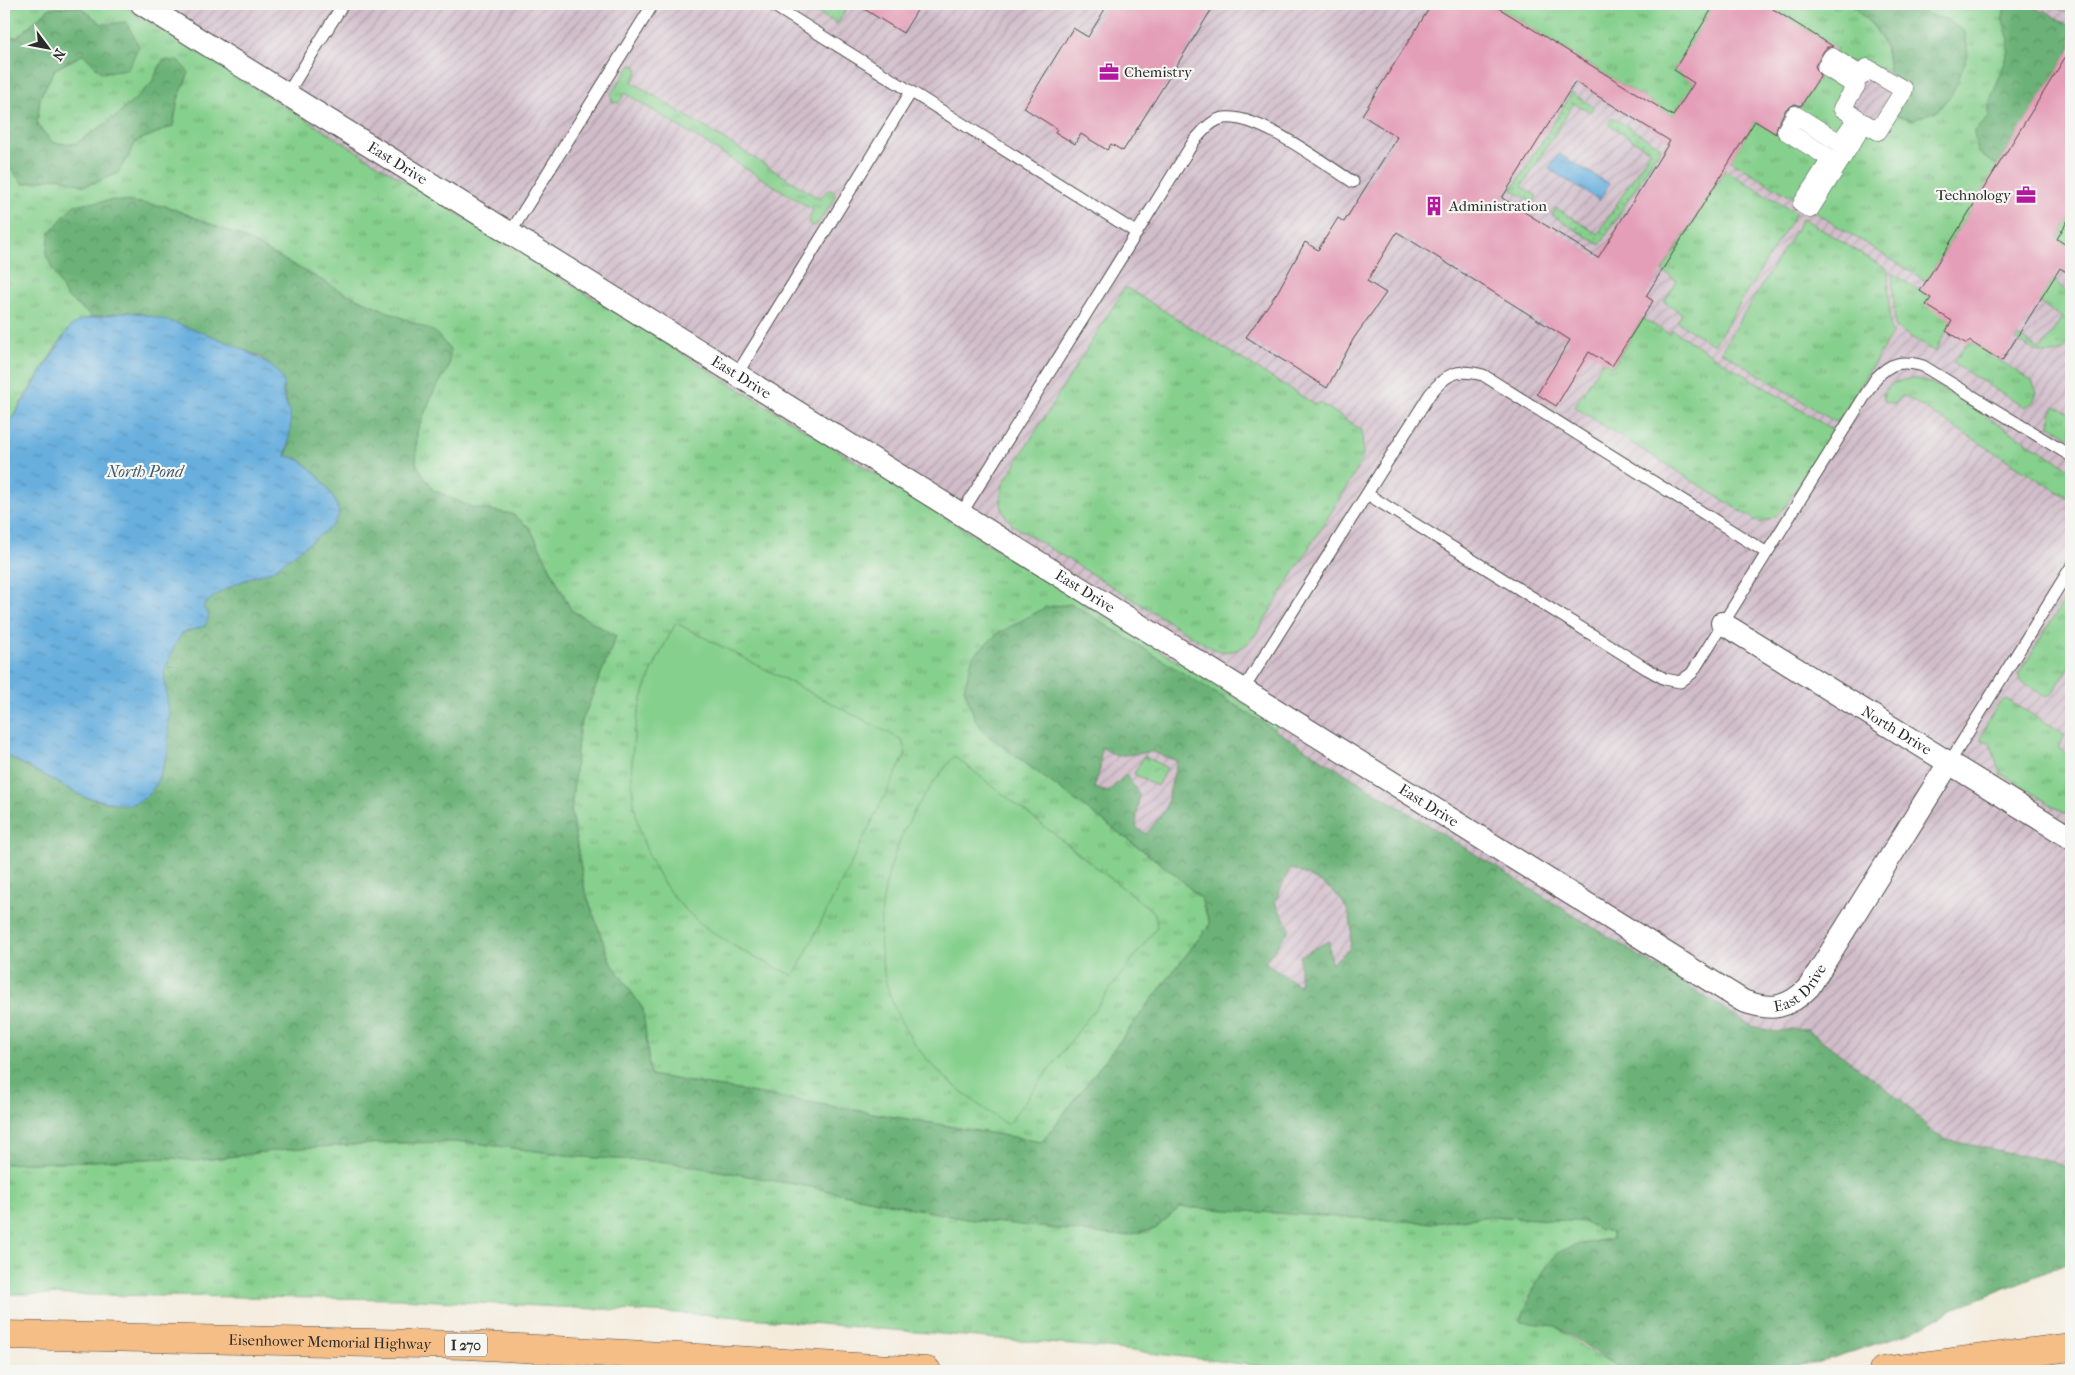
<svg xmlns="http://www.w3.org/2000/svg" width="2075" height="1375" font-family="'IM FELL French Canon',serif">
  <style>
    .industrial { fill: url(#industrial-furrows) }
    .grass { fill: url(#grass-tufts); stroke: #587e5c }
    .forest { fill: url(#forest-crowns); stroke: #4c6e52; fill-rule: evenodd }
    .park { fill: url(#park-crowns); stroke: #587e5c }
    .garden { fill: url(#garden-dots); stroke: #587e5c }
    .pitch { fill: #86d08d; stroke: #587e5c }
    .water { fill: url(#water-ripples); stroke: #496d84 }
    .building { fill: #e49eb7; fill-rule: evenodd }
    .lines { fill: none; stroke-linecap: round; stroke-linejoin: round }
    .service-casing { stroke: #494845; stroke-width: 13 }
    .pedestrian-casing { stroke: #494845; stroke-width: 19 }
    .minor-casing { stroke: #494845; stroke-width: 24 }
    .motorway-casing { stroke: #494845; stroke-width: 29 }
    .service { stroke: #fff; stroke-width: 11 }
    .pedestrian { stroke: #fff; stroke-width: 18 }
    .minor { stroke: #fff; stroke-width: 22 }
    .motorway { stroke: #f6be87; stroke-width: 28 }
    .labels { text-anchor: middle; stroke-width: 4.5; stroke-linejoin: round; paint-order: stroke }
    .shield { fill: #f6f6f2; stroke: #686867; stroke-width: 1 }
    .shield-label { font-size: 14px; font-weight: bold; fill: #2b2b2b }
    .poi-label { font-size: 15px; fill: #2b2b2b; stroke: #f6f6f2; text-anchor: start }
    .street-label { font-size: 15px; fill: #2b2b2b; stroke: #f6f6f2 }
    .water-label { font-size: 16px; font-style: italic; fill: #40596a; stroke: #f6f6f2 }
  </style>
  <defs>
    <pattern id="industrial-furrows" width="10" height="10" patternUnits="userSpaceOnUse" patternTransform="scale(1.25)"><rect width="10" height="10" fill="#d1bdca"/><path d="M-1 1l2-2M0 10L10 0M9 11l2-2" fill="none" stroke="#aa9aa4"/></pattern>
    <pattern id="grass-tufts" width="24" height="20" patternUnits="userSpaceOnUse" patternTransform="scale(1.25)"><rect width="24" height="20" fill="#86d08d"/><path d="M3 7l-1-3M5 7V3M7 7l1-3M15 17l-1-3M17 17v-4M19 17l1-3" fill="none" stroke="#6ea973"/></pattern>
    <pattern id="forest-crowns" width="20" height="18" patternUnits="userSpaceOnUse" patternTransform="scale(1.25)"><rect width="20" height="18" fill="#6cb278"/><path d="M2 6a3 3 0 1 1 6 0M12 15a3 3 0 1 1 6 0" fill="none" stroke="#599163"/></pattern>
    <pattern id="park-crowns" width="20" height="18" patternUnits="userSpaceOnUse" patternTransform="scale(1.25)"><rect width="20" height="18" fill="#86d08d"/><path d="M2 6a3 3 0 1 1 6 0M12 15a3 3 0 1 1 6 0" fill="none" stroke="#6ea973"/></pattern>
    <pattern id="garden-dots" width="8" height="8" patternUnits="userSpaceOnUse" patternTransform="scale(1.25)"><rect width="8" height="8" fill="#86d08d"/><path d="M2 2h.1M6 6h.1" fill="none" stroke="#6ea973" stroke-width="1.8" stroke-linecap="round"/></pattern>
    <pattern id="water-ripples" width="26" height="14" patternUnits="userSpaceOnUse" patternTransform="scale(1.25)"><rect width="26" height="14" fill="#67afde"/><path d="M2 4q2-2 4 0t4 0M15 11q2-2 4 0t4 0" fill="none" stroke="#558fb4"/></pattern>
  </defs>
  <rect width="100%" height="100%" fill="#f6f6f2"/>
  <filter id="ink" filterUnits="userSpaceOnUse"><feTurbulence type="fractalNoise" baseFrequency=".02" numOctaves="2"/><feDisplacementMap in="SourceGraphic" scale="10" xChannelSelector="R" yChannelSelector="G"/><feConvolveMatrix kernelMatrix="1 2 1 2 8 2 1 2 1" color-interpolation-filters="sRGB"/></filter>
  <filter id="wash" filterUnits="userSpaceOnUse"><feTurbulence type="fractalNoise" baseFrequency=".0096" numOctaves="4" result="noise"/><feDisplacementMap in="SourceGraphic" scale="20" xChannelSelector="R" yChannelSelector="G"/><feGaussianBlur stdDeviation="1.12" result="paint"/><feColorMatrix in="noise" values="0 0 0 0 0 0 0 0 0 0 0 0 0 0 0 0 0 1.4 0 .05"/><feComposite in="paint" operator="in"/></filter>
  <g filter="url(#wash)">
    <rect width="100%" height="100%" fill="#f4ebdb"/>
    <!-- industrial -->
    <path class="industrial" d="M4,4H2071V1261L4,1255Z"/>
    <!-- grass -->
    <path class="grass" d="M4,4H120L1278,724L1274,730L1072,604L987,735L1176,875L1201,899L1210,924L1042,1142L650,1075L643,1009L610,961L585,891L571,812L579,729L616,636L571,610L530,528L512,514L471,507L433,490L416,463L417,431L433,393L449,367L389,313L345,293L240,236L166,206L113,200L66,296L93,317L80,320L61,339L4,431V160L23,184L59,177L84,186L117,174L137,141L173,126L178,99L189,73L163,60L151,84L117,116L75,144L53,143L37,124L40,97L55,69L84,54L102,73V24L80,7L50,8L17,37L4,38Z
      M803,4H850L837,24Z
      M1492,4H1715L1674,70L1694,83L1673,116Z
      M1765,4H1852L1853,7C1879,31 1885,36 1889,72L1832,57L1837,49Z
      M1916,4H2005L2003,20L2009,40L2006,60L1989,104V117L1977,152L1998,166L1926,281L1810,209L1864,123L1878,131L1947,20L1926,14Z
      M2051,4H2071V16Z
      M631,65L636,66L638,71L632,82L820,199L827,190H834L835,198L817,225L811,226L808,222L813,210L625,93L619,103L612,102L611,94Z
      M1826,67L1856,86L1842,108L1857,118L1840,143L1795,115Z
      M1755,121L1781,137L1831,159L1802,204L1730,160Z
      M1725,170L1796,213L1714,345L1677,322L1682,314L1664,302L1677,281L1662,271Z
      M2071,215V248L2057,239Z
      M1803,218L1888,270L1890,328L1892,334L1837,423L1721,351Z
      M1892,273L1931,298L1927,304L1952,321L1935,352L1895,327Z
      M2053,279L2071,296V341C2056,365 2034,351 2015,339L2017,336L2041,350L2062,317L2038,302Z
      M1127,288L1316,405L1319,402L1362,430L1363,456L1356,472L1256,634C1244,651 1227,657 1208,646L1014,526C1000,514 998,498 1004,482L1124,289Z
      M1643,318L1669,334L1672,330L1833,430L1785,507L1776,516L1760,523L1574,407L1603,361L1613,366Z
      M1969,341L2032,381L2037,393L2033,402L2025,408L1953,363Z
      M1918,379L1935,385L2071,469V500L1903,395L1895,404L1884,401L1883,393C1891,381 1905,378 1918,379Z
      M2055,406L2071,414L2069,417L2071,418V438L2050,425L2051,415Z
      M2071,589V663L2053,693L2046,697L2021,681L2018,675Z
      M2006,699L2062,732L2064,737L2058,748L2071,756V817L2000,773L1990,742L1981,740C1984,728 1994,705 2006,699Z
      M466,1142L581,1157L668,1162L805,1186L966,1219L1123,1236L1155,1229L1179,1207L1434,1223L1490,1216L1585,1222L1599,1229L1612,1232V1238L1574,1246L1559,1253L1526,1301C1558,1328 1592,1359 1632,1371H1302L1107,1348L714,1315L400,1299L4,1294V1164L174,1158C212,1164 249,1152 287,1149C347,1143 406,1143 466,1142Z"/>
    <!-- forest -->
    <path class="forest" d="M1852,4H1916L1926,14L1947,20L1965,32L1968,55L1953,93L1937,111L1912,120L1889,113L1904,90L1889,72L1886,47L1874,26L1853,7Z
      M2005,4L2018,6L2020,4H2029L2042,12L2044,10L2071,27V48L1998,166L1977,152L1974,132L1989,117V104L2006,60L2009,40L2003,20Z
      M80,7L102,24L126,22L139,46L128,69L102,73L83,54L55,69L40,97L37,125L53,143L75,144L117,116L151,84L163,60L179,61L189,73L178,99L173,126L137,141L117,174L84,186L59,177L23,184L4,160V130L9,109L4,105V38L17,37L50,8Z
      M113,200L166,206L240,236L345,293L435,332L450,350L449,367L433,393L417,431L416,463L433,490L471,507L512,514L530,528L571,610L616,636L579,729L571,812L585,891L610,961L643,1009L650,1075L1042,1142L1210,924L1201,899L1176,875L987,735L976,721L964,689L973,656L997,634L1046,607L1072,604L1752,1026L1776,1032L1792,1029L1808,1030L1905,1103L1929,1129L1947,1140L2045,1160L2071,1168V1262L1958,1307L1911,1332L1820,1362L1759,1371H1632L1616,1366L1556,1326L1521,1322C1526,1303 1544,1263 1560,1252C1575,1243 1596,1243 1612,1238V1232L1599,1229L1585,1222L1490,1216L1434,1223L1180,1207L1155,1229L1123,1236L966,1219L805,1186L668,1162L581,1157L466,1142L383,1143L287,1149L195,1161L174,1158L4,1164V754L84,797L108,803L145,798L156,785L165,763L164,673L174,647L182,633L192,630L207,613L203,607L216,594L229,586L264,573L339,514C336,494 314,469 298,459C294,457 290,457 286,456L289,447L290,416L279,374L261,357L178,324L139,313L127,312L93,317L66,296L46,255L50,232L74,205ZM1101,747L1116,756L1152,752L1177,761L1165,810L1146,834L1136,827L1139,795L1126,774L1108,792L1094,788L1100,769ZM1290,868C1316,879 1347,892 1351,924C1352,931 1351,940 1350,948L1331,964L1329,941L1300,956V986L1265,962L1290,929L1275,902Z"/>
    <!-- park -->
    <path class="park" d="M1144,756L1167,768L1157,786L1134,774Z"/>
    <!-- garden -->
    <path class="garden" d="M1572,93L1594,107L1590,112L1574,103L1522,187L1537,196L1533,203L1512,190Z
      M1612,117L1661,147L1600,245L1552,215L1556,208L1598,234L1650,151L1608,124Z"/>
    <!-- pitch -->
    <path class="pitch" d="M676,623L902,740L906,754L794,976C753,957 710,937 679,903C630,848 622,768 642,699C650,672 663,647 676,623Z
      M954,756L1155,913L1157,927L1007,1125C970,1099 931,1072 907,1032C868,969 875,890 907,825C919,800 937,778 954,756Z"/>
    <!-- water -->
    <path class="water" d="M1559,154L1609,184L1599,200L1549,169Z
      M127,312C158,314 268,351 282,378C285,383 282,388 283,393C284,401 288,408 290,415C292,425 288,446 286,456C290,457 294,457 298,459C314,469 336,494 339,514L332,526L272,571C250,577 218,589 203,607L209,616L205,626L182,633L174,647L164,673L169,713L168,751L156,785L145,798L135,803L125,805L84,797L4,754V431L70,327L80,320Z"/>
    <g id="blocks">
      <!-- building -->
      <path class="building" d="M856,4H909L918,9L903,33Z
        M1108,4H1215L1123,151L1111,144L1107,150L1081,134L1075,144L1055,132L1057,129L1024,108L1073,28L1088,37Z
        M1432,4H1492L1673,116L1694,83L1674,70L1715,4H1765L1834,47H1827L1823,52L1815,66L1820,76L1801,106L1795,104L1786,109L1777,126L1776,134L1755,121L1646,296L1653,301L1612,366L1589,352L1556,406L1537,394L1570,340L1397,232L1367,281L1386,293L1354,338L1327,388L1246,337L1278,291L1305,242L1318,250L1338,218L1344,222L1397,137L1362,115ZM1575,82L1670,141L1598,258L1502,198Z
        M2071,48V215L2057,239L2071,248V275L2060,268L2002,361L1969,341L1967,344L1946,331L1952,321L1926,305L1931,298L1920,291Z"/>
    </g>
  </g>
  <g filter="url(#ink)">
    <use href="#blocks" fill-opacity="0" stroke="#494845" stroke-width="1"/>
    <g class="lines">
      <defs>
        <path id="service" d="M771,4L1137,233
          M287,94L343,4
          M510,233L653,4
          M737,374L911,92
          M1367,494L1647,669L1665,679L1680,682L1692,673L1876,378C1891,362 1903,360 1923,366L2071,456
          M961,514L1194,141C1202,132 1211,120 1224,118C1258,113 1323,163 1353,182
          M1243,690L1430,394C1447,373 1457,368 1483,375L1767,553
          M1949,763L2071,567"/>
        <path id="pedestrian" d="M1832,57L1862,76L1867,68L1904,90L1878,131L1864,123L1810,209L1802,204L1831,159L1786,131L1795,115L1840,143L1857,118L1842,108L1856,86L1826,67Z"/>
        <g id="minor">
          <path id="s1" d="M142,4L1743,1001C1771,1011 1788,1009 1809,987L1949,763"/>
          <path id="s2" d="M1722,623L2071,838"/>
        </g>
        <g id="motorway">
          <path id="s3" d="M4,1335L467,1345L927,1371"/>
          <path d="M1883,1371L2071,1347"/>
        </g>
      </defs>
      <!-- service casing -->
      <use href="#service" class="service-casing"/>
      <!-- pedestrian casing -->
      <use href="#pedestrian" class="pedestrian-casing"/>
      <!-- minor casing -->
      <use href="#minor" class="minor-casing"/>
      <!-- motorway casing -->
      <use href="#motorway" class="motorway-casing"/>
      <!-- service -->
      <use href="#service" class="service"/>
      <!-- pedestrian -->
      <use href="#pedestrian" class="pedestrian"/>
      <!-- minor -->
      <use href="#minor" class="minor"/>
      <!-- motorway -->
      <use href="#motorway" class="motorway"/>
    </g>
  </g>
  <!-- icons -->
  <defs>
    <symbol id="office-bare" viewBox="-9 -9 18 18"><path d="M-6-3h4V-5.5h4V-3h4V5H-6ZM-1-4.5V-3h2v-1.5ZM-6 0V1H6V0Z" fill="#b5179e" stroke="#f6f6f2" stroke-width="2.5" paint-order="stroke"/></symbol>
    <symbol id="building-bare" viewBox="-9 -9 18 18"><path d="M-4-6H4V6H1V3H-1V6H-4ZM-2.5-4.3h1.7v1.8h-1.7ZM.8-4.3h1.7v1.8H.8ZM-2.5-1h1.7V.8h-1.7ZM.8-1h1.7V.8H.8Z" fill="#b5179e" stroke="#f6f6f2" stroke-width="2.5" paint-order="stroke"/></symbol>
  </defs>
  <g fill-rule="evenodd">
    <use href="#office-bare" x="1095" y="58" width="28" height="28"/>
    <use href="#office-bare" x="2012" y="181" width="28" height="28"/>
    <use href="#building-bare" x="1420" y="192" width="28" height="28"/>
  </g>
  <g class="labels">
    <!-- shield labels -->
    <rect class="shield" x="445" y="1333.5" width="42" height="23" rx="4"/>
    <g class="shield-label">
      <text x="466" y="1350">I 270</text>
    </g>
    <!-- poi labels -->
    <g class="poi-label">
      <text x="1124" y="77">Chemistry</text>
      <text x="2011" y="200" text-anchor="end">Technology</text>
      <text x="1449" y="211">Administration</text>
    </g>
    <!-- street labels -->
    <g class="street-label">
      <text dy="5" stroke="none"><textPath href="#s1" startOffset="301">East Drive</textPath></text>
      <text dy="5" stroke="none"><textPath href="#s1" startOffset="706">East Drive</textPath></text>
      <text dy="5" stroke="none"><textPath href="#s1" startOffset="1111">East Drive</textPath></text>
      <text dy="5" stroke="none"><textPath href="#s2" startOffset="205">North Drive</textPath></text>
      <text dy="5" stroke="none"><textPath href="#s1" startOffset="1516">East Drive</textPath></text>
      <text dy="5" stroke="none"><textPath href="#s1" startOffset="1951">East Drive</textPath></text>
      <text dy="5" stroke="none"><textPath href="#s3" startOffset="326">Eisenhower Memorial Highway</textPath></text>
    </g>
    <!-- water labels -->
    <g class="water-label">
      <text x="145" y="477">North Pond</text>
    </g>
  </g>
  <!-- margin -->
  <rect width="2075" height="1375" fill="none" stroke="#f6f6f2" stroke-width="20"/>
  <!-- north arrow -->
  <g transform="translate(48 48) rotate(122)" stroke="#f6f6f2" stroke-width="4" paint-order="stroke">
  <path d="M0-4L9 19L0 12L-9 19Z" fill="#2b2b2b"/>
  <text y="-8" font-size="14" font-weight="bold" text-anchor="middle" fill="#2b2b2b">N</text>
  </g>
</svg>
